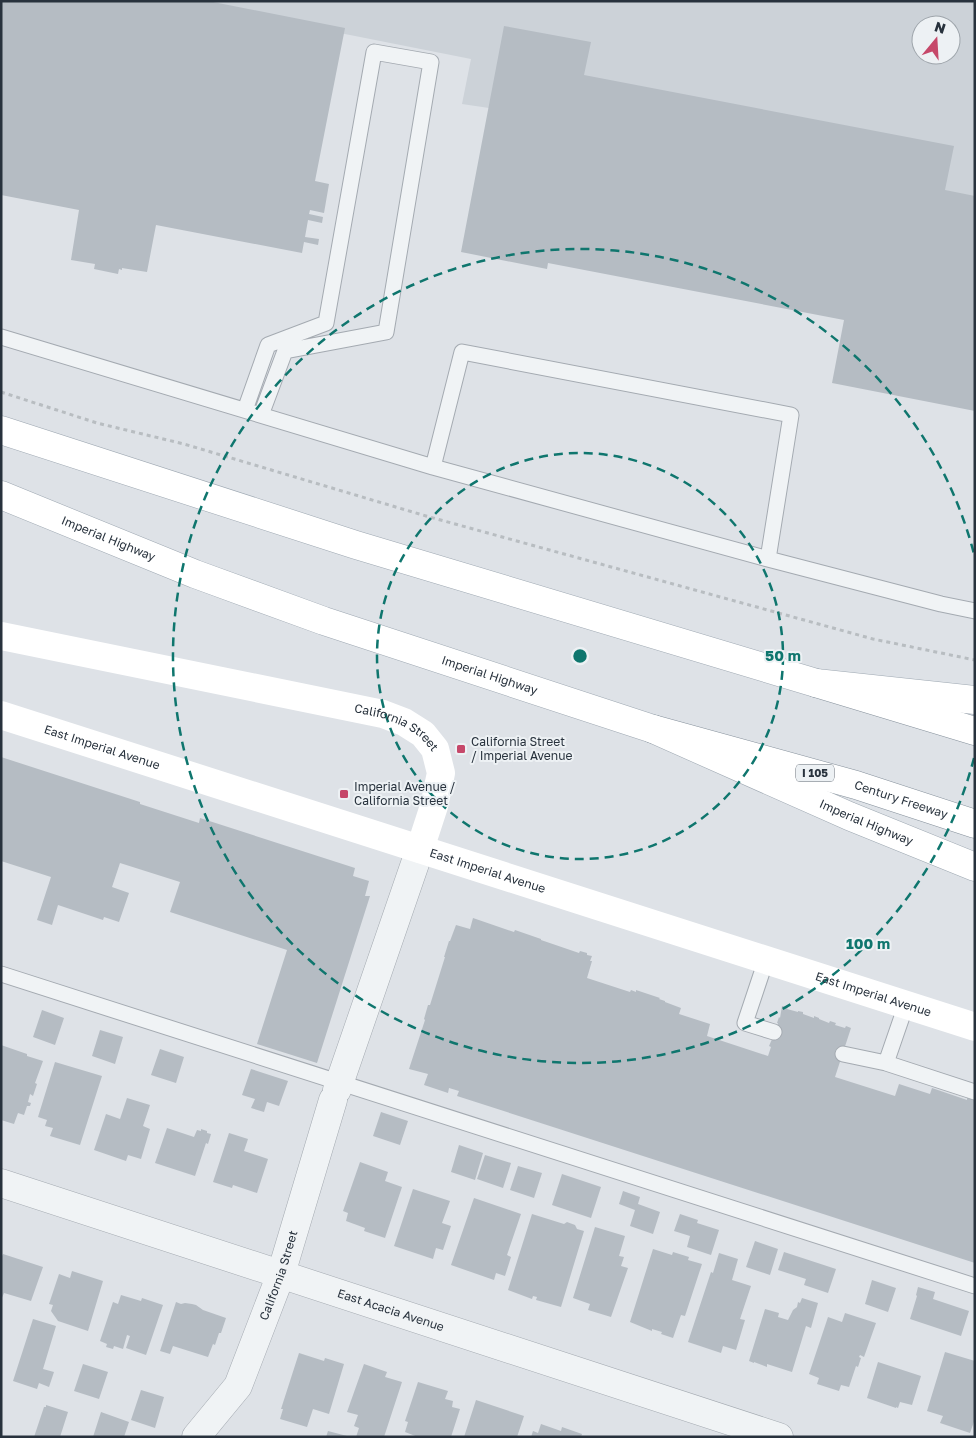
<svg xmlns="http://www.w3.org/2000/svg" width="976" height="1438" font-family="'Golos Text',sans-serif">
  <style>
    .built { fill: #ccd2d8; fill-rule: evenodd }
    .building { fill: #b5bcc3 }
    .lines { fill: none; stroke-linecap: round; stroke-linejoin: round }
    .lane-casing { stroke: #a4aab1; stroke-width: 17 }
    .street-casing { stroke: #a4aab1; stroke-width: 29 }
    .primary-casing { stroke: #9ea8b2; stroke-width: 29 }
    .highway-casing { stroke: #86919c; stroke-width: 29 }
    .path { stroke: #b8bdc1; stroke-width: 3; stroke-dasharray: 4 4; stroke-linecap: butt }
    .lane { stroke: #f0f3f5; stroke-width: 15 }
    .street { stroke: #f0f3f5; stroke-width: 28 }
    .secondary { stroke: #fff; stroke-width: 28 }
    .primary { stroke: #fff; stroke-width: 28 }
    .highway { stroke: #fff; stroke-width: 28 }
    .ring { fill: none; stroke: #0f766e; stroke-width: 2.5; stroke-dasharray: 9 6 }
    .poi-dot { fill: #c6486a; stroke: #edf1f4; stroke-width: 2 }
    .labels { text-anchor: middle; stroke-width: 4; stroke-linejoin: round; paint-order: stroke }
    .shield { fill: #edf1f4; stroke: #636b74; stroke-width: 1 }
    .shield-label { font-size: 11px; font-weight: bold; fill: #28323d }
    .street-label { font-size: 12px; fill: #28323d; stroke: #edf1f4 }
    .poi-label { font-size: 12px; fill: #28323d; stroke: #edf1f4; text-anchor: start }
    .centre { fill: #0f766e; stroke: #edf1f4; stroke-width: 2.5 }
    .ring-label { font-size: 15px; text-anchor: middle; font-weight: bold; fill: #0f766e; stroke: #edf1f4; stroke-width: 4; stroke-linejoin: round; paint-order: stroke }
  </style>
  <rect width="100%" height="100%" fill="#dee2e7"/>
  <!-- built -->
  <path class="built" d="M170,1H975V221L489,108L462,104L471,59L350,35ZM921,25H951V55H921Z"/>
  <!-- building -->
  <path class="building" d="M1,1H208L345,28L315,181L329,184L324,213L310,210L309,214L323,217L322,223L308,220L305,237L319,239L318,245L304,242L302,253L156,225L147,272L122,268V270L119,269L118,274L94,269L95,264L71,260L79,210L1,195Z
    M504,26L591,42L584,75L954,146L945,190L975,196V411L832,383L844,320L548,263L547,269L461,252Z
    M1,757L140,802V804L199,823L200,818L355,868L353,876L369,881L365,896H370L317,1063L257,1044L287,950L170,912L180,882L120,863L112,887L129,893L119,922L104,917L103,920L58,905L52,925L37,920L51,877L1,861Z
    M473,918L514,932L515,930L541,939V940L579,953L580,951L587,953V955L592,956L590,961H592L587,978L630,992L631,990L636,992V990L660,998L659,999L665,1001V1002L681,1008L679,1014L710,1024L707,1036L768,1056L771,1047L769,1046L776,1030L778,1023H777L779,1017L780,1018L782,1006L788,1007L787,1009L798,1012V1011L803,1012V1014L814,1018V1016L819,1018V1019L829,1023L830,1021L836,1023L835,1025L845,1028L846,1026L851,1028L835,1077L895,1096L899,1084L930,1094L932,1088L967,1100V1098L975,1100V1263L457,1096L459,1091L449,1088L448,1093L424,1085L428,1074L409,1069L425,1020L424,1019L428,1005H430L445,957H444L449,941H450L456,925L470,929Z
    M42,1010L64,1018L55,1045L33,1037Z
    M100,1030L123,1037L115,1064L92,1056Z
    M1,1045L27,1054V1056L43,1061L35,1083L37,1084L33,1096L30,1094L28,1102L31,1103L30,1106H27L24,1115L18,1113L14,1124L1,1120Z
    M160,1049L184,1057L176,1083L151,1075Z
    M55,1062L102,1076L80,1145L50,1136L53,1128L45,1126L47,1120L38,1117Z
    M251,1069L288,1081L279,1106L267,1102L264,1112L251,1108L255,1099L242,1095Z
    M127,1098L150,1105L143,1126L150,1129L141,1159L128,1155L126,1161L94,1150L106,1114L120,1119Z
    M381,1112L408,1121L400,1145L373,1136Z
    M167,1128L194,1137L197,1130L201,1131V1129L207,1131V1133L211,1134L208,1144L206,1143L195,1176L155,1163Z
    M229,1133L248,1139L244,1151L268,1159L257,1193L233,1185L232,1188L213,1182Z
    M459,1145L483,1153L475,1180L451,1172Z
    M485,1155L511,1163L503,1188L477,1179Z
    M360,1162L388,1172L385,1181L402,1187L385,1238L364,1231L365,1228L346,1221L348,1213L343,1211Z
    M518,1166L542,1173L534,1198L510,1190Z
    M562,1174L601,1187L591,1218L552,1205Z
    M413,1189L450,1201L442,1223L451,1226L443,1250L436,1248L433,1259L394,1246Z
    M623,1191L640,1197L638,1204L660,1212L653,1234L630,1226L635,1210L619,1204Z
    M474,1198L521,1214L507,1255L511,1257L505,1276L496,1273L494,1280L451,1265Z
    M532,1214L564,1224L567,1222L575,1225L577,1229L584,1231L561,1307L536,1300L537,1297L533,1296L532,1299L508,1290Z
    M680,1214L698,1220L697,1223L719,1230L711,1255L687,1247L690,1236L674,1231Z
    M595,1227L625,1236L619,1256L624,1257L621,1266L628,1268L611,1317L588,1310L590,1304L573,1298Z
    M755,1241L778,1249L770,1275L746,1267Z
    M653,1249L672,1255L673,1252L689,1257L688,1260L702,1264L685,1316L681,1315L673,1338L661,1334L662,1332L652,1329V1331L630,1322Z
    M784,1252L836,1269L828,1293L804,1285L806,1279L778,1270Z
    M719,1253L738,1259L732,1280L751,1286L740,1319L745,1320L736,1350L723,1346L721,1353L688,1342L711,1272L713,1273Z
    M3,1254L43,1267L31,1301L4,1293L1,1300V1258Z
    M72,1271L103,1281L88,1331L58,1321L51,1311L53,1305L49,1304L59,1274L70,1278Z
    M872,1280L896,1288L888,1312L865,1304Z
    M918,1287L935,1292L933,1299L969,1311L961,1336L910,1319L917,1296L916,1295Z
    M121,1295L141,1301L142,1298L163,1305L146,1355L126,1348L130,1336L127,1335L123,1349L114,1346L113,1349L106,1347L107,1344L100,1341L113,1302L118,1304Z
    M802,1298L818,1303L811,1328L806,1326L792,1372L767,1364V1367L754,1362V1363L749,1361L765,1309L779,1313L778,1317L788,1320L793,1310L797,1307L798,1302L800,1303Z
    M176,1302L181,1304L185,1303L192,1304L196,1305L203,1310L226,1318L221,1333H219L215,1345L213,1344L208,1357L173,1346L170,1354L160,1351Z
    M845,1313L876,1323L864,1357L860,1355L859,1357L861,1358L858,1367L856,1366L849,1387L841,1385L839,1391L817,1384L819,1378L809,1374L828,1317L842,1322Z
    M33,1319L56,1326L43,1369L54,1372L49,1387L39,1383L37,1389L13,1381Z
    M945,1352L975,1361V1419L970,1433L940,1423L943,1416L927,1411Z
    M299,1353L324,1361L325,1358L344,1364L329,1414L313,1409L307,1427L280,1419L283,1409H281Z
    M878,1362L921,1376L912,1405L900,1402L898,1408L896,1407V1408L867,1398Z
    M83,1364L108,1372L99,1399L74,1391Z
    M364,1364L387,1372L385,1377L402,1382L384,1437H356L359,1428L354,1426L358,1415L347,1412Z
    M418,1382L448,1391L445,1399L453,1401L452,1407L460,1409L451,1437H418L405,1432L408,1422L405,1421Z
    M141,1390L164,1397L155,1428L131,1420Z
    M476,1400L524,1416L517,1437H464Z
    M46,1405L68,1412L60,1437H34L44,1407H46Z
    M101,1412L129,1422L124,1437H93Z
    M541,1424L561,1431L562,1427L582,1434L581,1437H531L533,1431L538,1433Z
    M328,1431L347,1436V1437H326Z"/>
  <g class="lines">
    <defs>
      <path id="lane" d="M1,337L433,467L768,559L941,604L975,611
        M245,410L268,345L326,323L374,52L431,62L386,332L285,351L261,415
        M433,467L462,352L791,415L768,559
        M766,960L745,1023L774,1032
        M1,974L975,1286
        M906,1005L886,1063L975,1092
        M843,1054L886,1063"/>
      <g id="street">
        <path d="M337,1090L420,849"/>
        <path id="s1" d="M1,1183L779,1437"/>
        <path id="s2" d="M196,1437L238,1386L281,1274L333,1100"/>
      </g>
      <g id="primary">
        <path d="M1,430L356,545L816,683L975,700"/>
        <path id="s5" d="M1,495L195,574L324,621L653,729L849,816L975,867"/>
      </g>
      <g id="highway">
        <path d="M816,683L975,731"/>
        <path id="s6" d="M653,729L856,785L975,824"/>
      </g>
    </defs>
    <!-- lane casing -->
    <use href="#lane" class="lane-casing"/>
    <!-- street casing -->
    <use href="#street" class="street-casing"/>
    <!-- primary casing -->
    <use href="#primary" class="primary-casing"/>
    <!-- highway casing -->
    <use href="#highway" class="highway-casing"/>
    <!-- path -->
    <path class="path" d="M1,392L97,423L184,444L426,516L873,639L975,660"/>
    <!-- lane -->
    <use href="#lane" class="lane"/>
    <!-- street -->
    <use href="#street" class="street"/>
    <!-- secondary -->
    <g class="secondary">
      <path id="s3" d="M1,636L383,714L404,722L423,734L435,749L441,773L434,806L420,849"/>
      <path id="s4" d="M1,715L975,1027"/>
    </g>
    <!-- primary -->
    <use href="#primary" class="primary"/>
    <!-- highway -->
    <use href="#highway" class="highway"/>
  </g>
  <!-- distance rings -->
  <g class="ring">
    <circle cx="580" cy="656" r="203"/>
    <path d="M974 758A407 407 0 1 1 974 554"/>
  </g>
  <!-- markers -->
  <g class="poi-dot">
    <rect x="456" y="744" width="10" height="10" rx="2.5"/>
    <rect x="339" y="789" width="10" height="10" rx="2.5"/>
  </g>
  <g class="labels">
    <!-- shield labels -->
    <rect class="shield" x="796" y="764.5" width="38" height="17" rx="4"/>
    <g class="shield-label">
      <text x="815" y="777">I 105</text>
    </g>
    <!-- street labels -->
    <g class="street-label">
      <text dy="4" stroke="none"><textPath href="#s5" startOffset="116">Imperial Highway</textPath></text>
      <text dy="4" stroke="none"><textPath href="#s5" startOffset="521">Imperial Highway</textPath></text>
      <text dy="4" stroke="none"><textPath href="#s3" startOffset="408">California Street</textPath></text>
      <text dy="4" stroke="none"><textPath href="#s4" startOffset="106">East Imperial Avenue</textPath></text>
      <text dy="4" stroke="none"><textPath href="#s6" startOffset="258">Century Freeway</textPath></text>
      <text dy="4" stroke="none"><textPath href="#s5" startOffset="926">Imperial Highway</textPath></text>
      <text dy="4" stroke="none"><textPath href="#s4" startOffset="511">East Imperial Avenue</textPath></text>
      <text dy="4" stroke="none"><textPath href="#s4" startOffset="916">East Imperial Avenue</textPath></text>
      <text dy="4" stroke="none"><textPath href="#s2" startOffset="184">California Street</textPath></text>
      <text dy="4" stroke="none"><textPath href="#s1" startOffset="410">East Acacia Avenue</textPath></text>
    </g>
    <!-- poi labels -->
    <g class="poi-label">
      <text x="471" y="746">California Street<tspan x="471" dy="14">/ Imperial Avenue</tspan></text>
      <text x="354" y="791">Imperial Avenue /<tspan x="354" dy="14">California Street</tspan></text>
    </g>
  </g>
  <circle cx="580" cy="656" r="8" class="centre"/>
  <g class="ring-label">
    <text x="783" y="661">50 m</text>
    <text x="868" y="949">100 m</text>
  </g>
  <!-- border -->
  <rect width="976" height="1438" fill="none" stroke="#28323d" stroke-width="5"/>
  <!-- north arrow -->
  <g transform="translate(936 40) rotate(18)"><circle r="24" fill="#edf1f4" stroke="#9ea5ab"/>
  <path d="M0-4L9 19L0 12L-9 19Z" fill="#c6486a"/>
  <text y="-8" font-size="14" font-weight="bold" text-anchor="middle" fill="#28323d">N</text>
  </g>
</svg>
